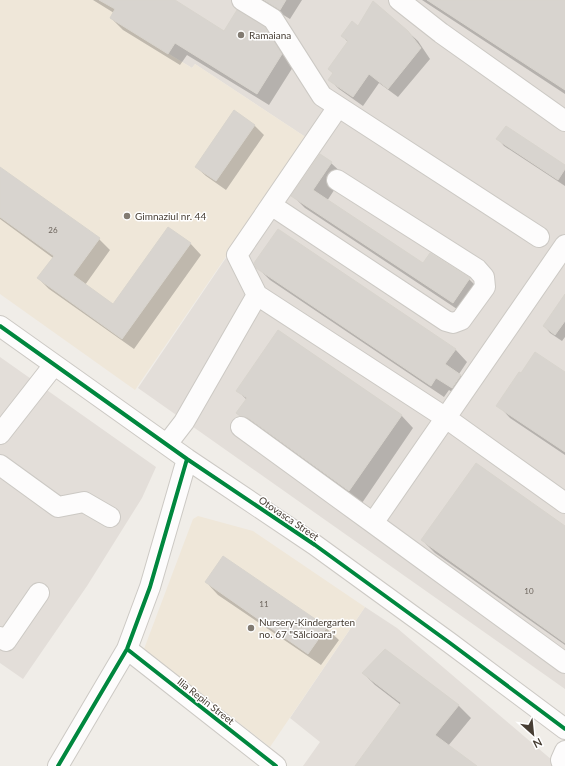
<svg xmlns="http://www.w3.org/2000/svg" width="565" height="766" font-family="Lato,sans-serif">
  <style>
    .industrial { fill: #e3ded9 }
    .education { fill: #efe7d9 }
    .shadow { fill: #0003 }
    .building { fill: #d8d4cf; stroke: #d8d4cd }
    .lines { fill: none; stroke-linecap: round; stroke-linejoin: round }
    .minor-casing { stroke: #ccc9c4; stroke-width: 22 }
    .minor { stroke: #fdfcfc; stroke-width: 20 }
    .cycleway-casing { stroke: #fff; stroke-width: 6 }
    .cycleway { stroke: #00873e; stroke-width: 4 }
    .poi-dot { fill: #827b72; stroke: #fff; stroke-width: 1.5 }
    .labels { text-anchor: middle; stroke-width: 3; stroke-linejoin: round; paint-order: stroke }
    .number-label { font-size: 8px; fill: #6c645c }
    .poi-label { font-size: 10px; fill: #463d33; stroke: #fff; text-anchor: start }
    .street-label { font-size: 10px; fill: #463d33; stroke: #fff }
  </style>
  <rect width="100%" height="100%" fill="#f0ede8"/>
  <!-- industrial -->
  <path class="industrial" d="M99,0H565V689L138,388L307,138L195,64L192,68L110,18Z
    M0,357L156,467L142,498L87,586L23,679L0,663Z
    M365,607L397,628L559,766H303L320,742L290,718Z"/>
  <!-- education -->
  <path class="education" d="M0,0H99L115,9L110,18L192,68L195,64L307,138L135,390L0,294Z
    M198,516L253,531L365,607L270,747L144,649L193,519Z"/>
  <!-- shadow -->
  <path class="shadow" d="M93,0H172L224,32L264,28L276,41L293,67L269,105L187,55L180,65L123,30L111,18L114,13Z
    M259,0H302L290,19Z
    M422,0H565V94Z
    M358,27L407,31L418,41L430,59L398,97L379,83L363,106L339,89L330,80L334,74L329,69L348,42L342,36Z
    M254,125L264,135L226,190L206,176L196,167Z
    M498,139L565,166V186L504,146Z
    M320,155L331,163L344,175L327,201L423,265L469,279L482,292L466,315L305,208L293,196Z
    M0,168L99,239L110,250L85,285L114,305L190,243L201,255L134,349L49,289L38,278L53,258L0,219Z
    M257,267L455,349L467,362L459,374L473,388L465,400L449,390L444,397L270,280Z
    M565,295V337L562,341L550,333L544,326Z
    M565,374V455L510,418L498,405Z
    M237,390L401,415L413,428L362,503L250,426L237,413L247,400Z
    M565,528V645L435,553L422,540Z
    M206,582L326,628L339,640L321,665L218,595Z
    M385,650L459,706L471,718L448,746L476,766H358L401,705L375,685L363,673Z"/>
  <!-- building -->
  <path class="building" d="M99,0H175L224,31L237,10L265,27L282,54L257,94L175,43L168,54L110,18L115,9Z
    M264,0H286L280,10Z
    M427,0H565V90Z
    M373,1L408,31L421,48L388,89L369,74L353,97L328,80L333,73L328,69L348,41L341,36L352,21L358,26Z
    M234,110L255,125L216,181L195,167Z
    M506,126L565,165V169L558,180L496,139Z
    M320,154L332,162L313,190L423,263L430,253L470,278L453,303L291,196Z
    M0,167L100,238L73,275L113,304L168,227L191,243L122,339L37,278L54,256L0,217Z
    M278,229L456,349L445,364L461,375L452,388L436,378L431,386L256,268L254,263Z
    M565,294V321L555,335L543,326Z
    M278,330L402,415L349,491L248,418L240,416L236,413L247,398L236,391Z
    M535,352L565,372V452L496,406L519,372L521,373Z
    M476,463L565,526V643L421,540Z
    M223,556L327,627L308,654L205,582Z
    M385,649L459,705L435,735L477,766H355L401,703L362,673Z"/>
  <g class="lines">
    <defs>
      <path id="minor" d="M242,0L273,19L322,96L539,237
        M399,0L441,33L565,121
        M338,107L237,255L257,295L446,418L565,503
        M271,205L446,321L453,323L461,320L485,287L484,277L477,269L337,180
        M0,326L187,459L315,545L450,643L565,729
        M241,427L373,523L565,245
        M0,434L54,365
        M167,444L184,422L257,295
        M0,465L58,507L84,502L110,517
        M373,523L565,663
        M0,637L6,641L39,593
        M127,649L276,766
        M58,766L127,649L150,587L187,459
        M563,766L561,760L565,751"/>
    </defs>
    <!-- minor casing -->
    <use href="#minor" class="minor-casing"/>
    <!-- minor -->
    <use href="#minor" class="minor"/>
    <defs>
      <path id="cycleway" d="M0,326L187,459L315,545L450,643L565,729
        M127,649L276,766
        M58,766L127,649L150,587L187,459"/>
    </defs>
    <!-- cycleway casing -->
    <use href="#cycleway" class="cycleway-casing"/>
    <!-- cycleway -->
    <use href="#cycleway" class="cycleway"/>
  </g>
  <!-- markers -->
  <g class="poi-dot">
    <circle cx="241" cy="35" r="4"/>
    <circle cx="127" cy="216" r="4"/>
    <circle cx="251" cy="628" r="4"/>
  </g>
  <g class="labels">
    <!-- number labels -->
    <g class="number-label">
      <text x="53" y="233">26</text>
      <text x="529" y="594">10</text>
      <text x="264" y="607">11</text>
    </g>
    <!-- poi labels -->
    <g class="poi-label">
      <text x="249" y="39">Ramaiana</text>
      <text x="135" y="220">Gimnaziul nr. 44</text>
      <text x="259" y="626">Nursery-Kindergarten<tspan x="259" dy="12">no. 67 "Sălcioara"</tspan></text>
    </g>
    <!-- street labels -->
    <g class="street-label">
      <text transform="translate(289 518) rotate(34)" y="4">Otovasca Street</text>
      <text transform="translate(206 701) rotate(38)" y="4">Ilia Repin Street</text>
    </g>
  </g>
  <!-- north arrow -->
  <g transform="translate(533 734) rotate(153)" stroke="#ffffff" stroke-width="3" paint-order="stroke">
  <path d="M0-3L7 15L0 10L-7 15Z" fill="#463d33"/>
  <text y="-6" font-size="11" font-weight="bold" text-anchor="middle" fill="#463d33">N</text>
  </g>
</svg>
